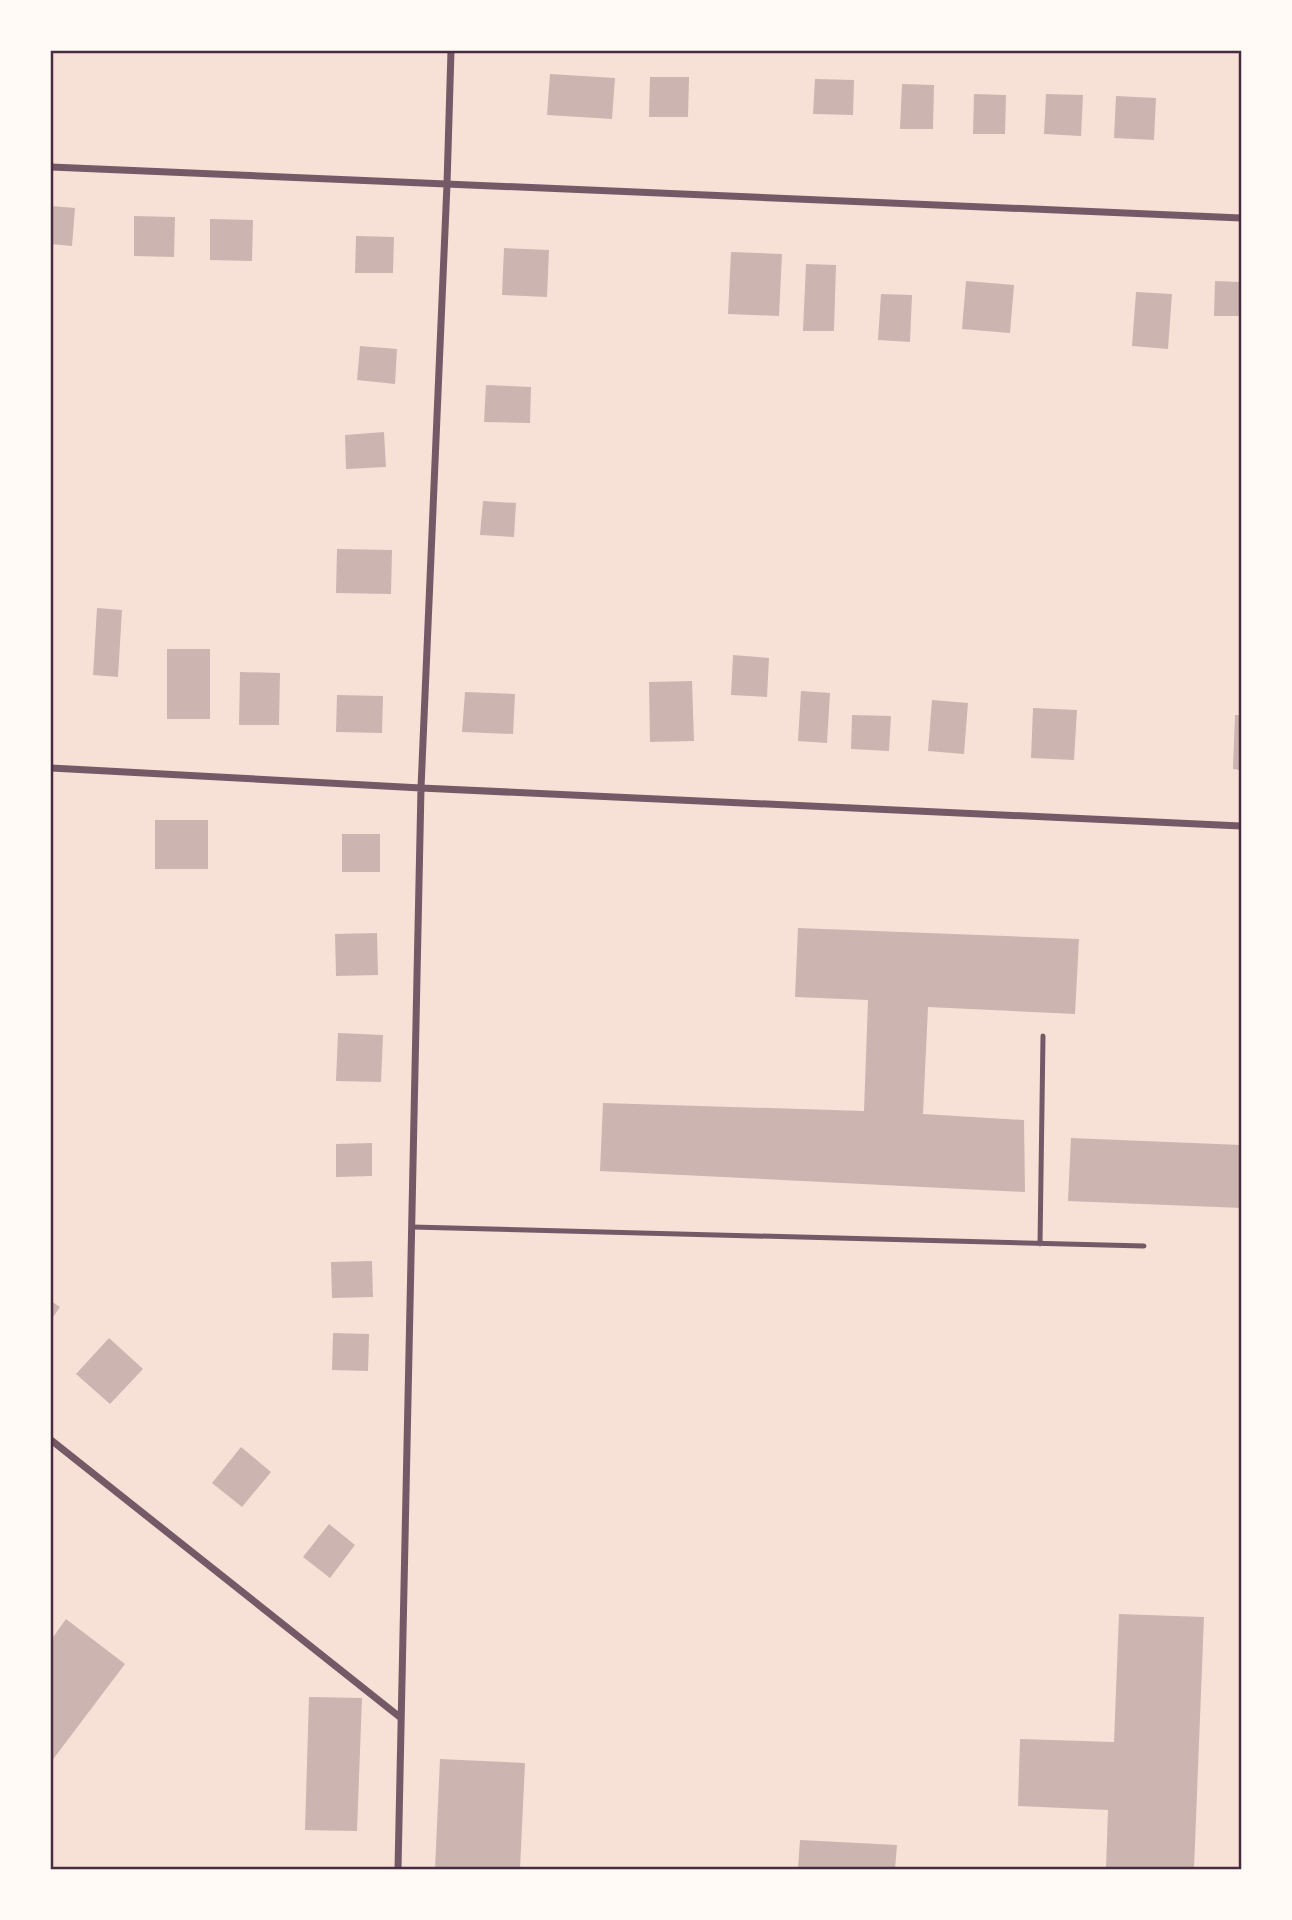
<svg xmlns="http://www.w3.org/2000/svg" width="1292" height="1920" font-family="'Golos Text',sans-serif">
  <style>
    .building { fill: #ccb4b1 }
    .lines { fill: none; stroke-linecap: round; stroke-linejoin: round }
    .service { stroke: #755966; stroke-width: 5 }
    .minor { stroke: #755966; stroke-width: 7 }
    .neatline { fill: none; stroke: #4a2c40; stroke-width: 2.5 }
  </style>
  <rect width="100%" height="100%" fill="#f7e1d7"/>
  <!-- building -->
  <path class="building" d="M550,74L615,78L612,119L547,115Z
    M650,77H689L688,117H649Z
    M815,79L854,80L853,115L813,114Z
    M902,84L934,85L933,129H900Z
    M974,94L1006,95L1005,134H973Z
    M1046,94L1083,95L1081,136L1044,134Z
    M1116,96L1156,98L1154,140L1114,138Z
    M51,206L75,208L72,246L51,244Z
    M134,216L175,217L174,257L134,256Z
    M210,219L253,220L252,261L210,260Z
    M356,236L394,237L393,273H355Z
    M504,248L549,250L547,297L502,295Z
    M731,252L782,254L779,316L728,314Z
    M806,264L836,265L834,331H803Z
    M966,281L1014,285L1010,333L962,329Z
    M1215,281L1240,282L1239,316H1214Z
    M1136,292L1172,294L1168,349L1132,346Z
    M881,294L912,295L910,342L878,340Z
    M360,346L397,349L395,384L357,380Z
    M486,385L531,387L530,423L484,422Z
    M384,432L386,467L346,469L345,435Z
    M483,501L516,503L514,537L480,535Z
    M337,549L392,550L391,594L336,593Z
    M97,608L122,610L118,677L93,675Z
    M167,649H210V719H167Z
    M733,655L769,658L767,697L731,695Z
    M240,672L280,673L279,725H239Z
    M692,681L694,741L650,742L649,682Z
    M801,691L830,693L827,743L798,741Z
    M465,692L515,694L513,734L462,732Z
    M337,695L383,696L382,733L336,732Z
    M932,700L968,703L964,754L928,751Z
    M1033,708L1077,710L1074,760L1031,758Z
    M852,715L891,716L889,751L851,749Z
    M1235,715H1241V770L1233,769Z
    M155,820H208V869H155Z
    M342,834H380V872H342Z
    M798,928L1079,939L1075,1014L928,1007L923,1114L1024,1120L1025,1192L600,1171L603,1103L864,1111L868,1000L795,997Z
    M377,933L378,975L336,976L335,934Z
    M338,1033L383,1035L381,1082L336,1081Z
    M1071,1138L1241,1145V1208L1068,1201Z
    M372,1143V1176L336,1177V1144Z
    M372,1261L373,1297L332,1298L331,1262Z
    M51,1301L60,1307L51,1320Z
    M333,1333L369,1334L368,1371L332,1370Z
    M109,1338L143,1369L110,1404L76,1374Z
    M241,1447L271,1472L242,1507L212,1483Z
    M329,1524L355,1545L330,1578L303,1557Z
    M1119,1614L1204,1617L1194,1869H1106L1108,1810L1018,1806L1020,1739L1114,1742Z
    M66,1619L125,1664L51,1762V1640Z
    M309,1697L362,1698L357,1831L305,1830Z
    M440,1759L525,1763L520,1869H435Z
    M800,1840L897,1845L895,1869H798Z"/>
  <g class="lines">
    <!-- service -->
    <path class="service" d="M412,1227L1144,1246
      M1040,1244L1043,1036"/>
    <!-- minor -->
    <path class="minor" d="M51,167L1241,218
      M51,768L421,788L1241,826
      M51,1440L401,1718
      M398,1869L421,788L447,184L451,51"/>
  </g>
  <!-- border -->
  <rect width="1292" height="1920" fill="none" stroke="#fffaf5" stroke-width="105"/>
  <rect x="52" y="52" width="1188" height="1816" class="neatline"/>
</svg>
